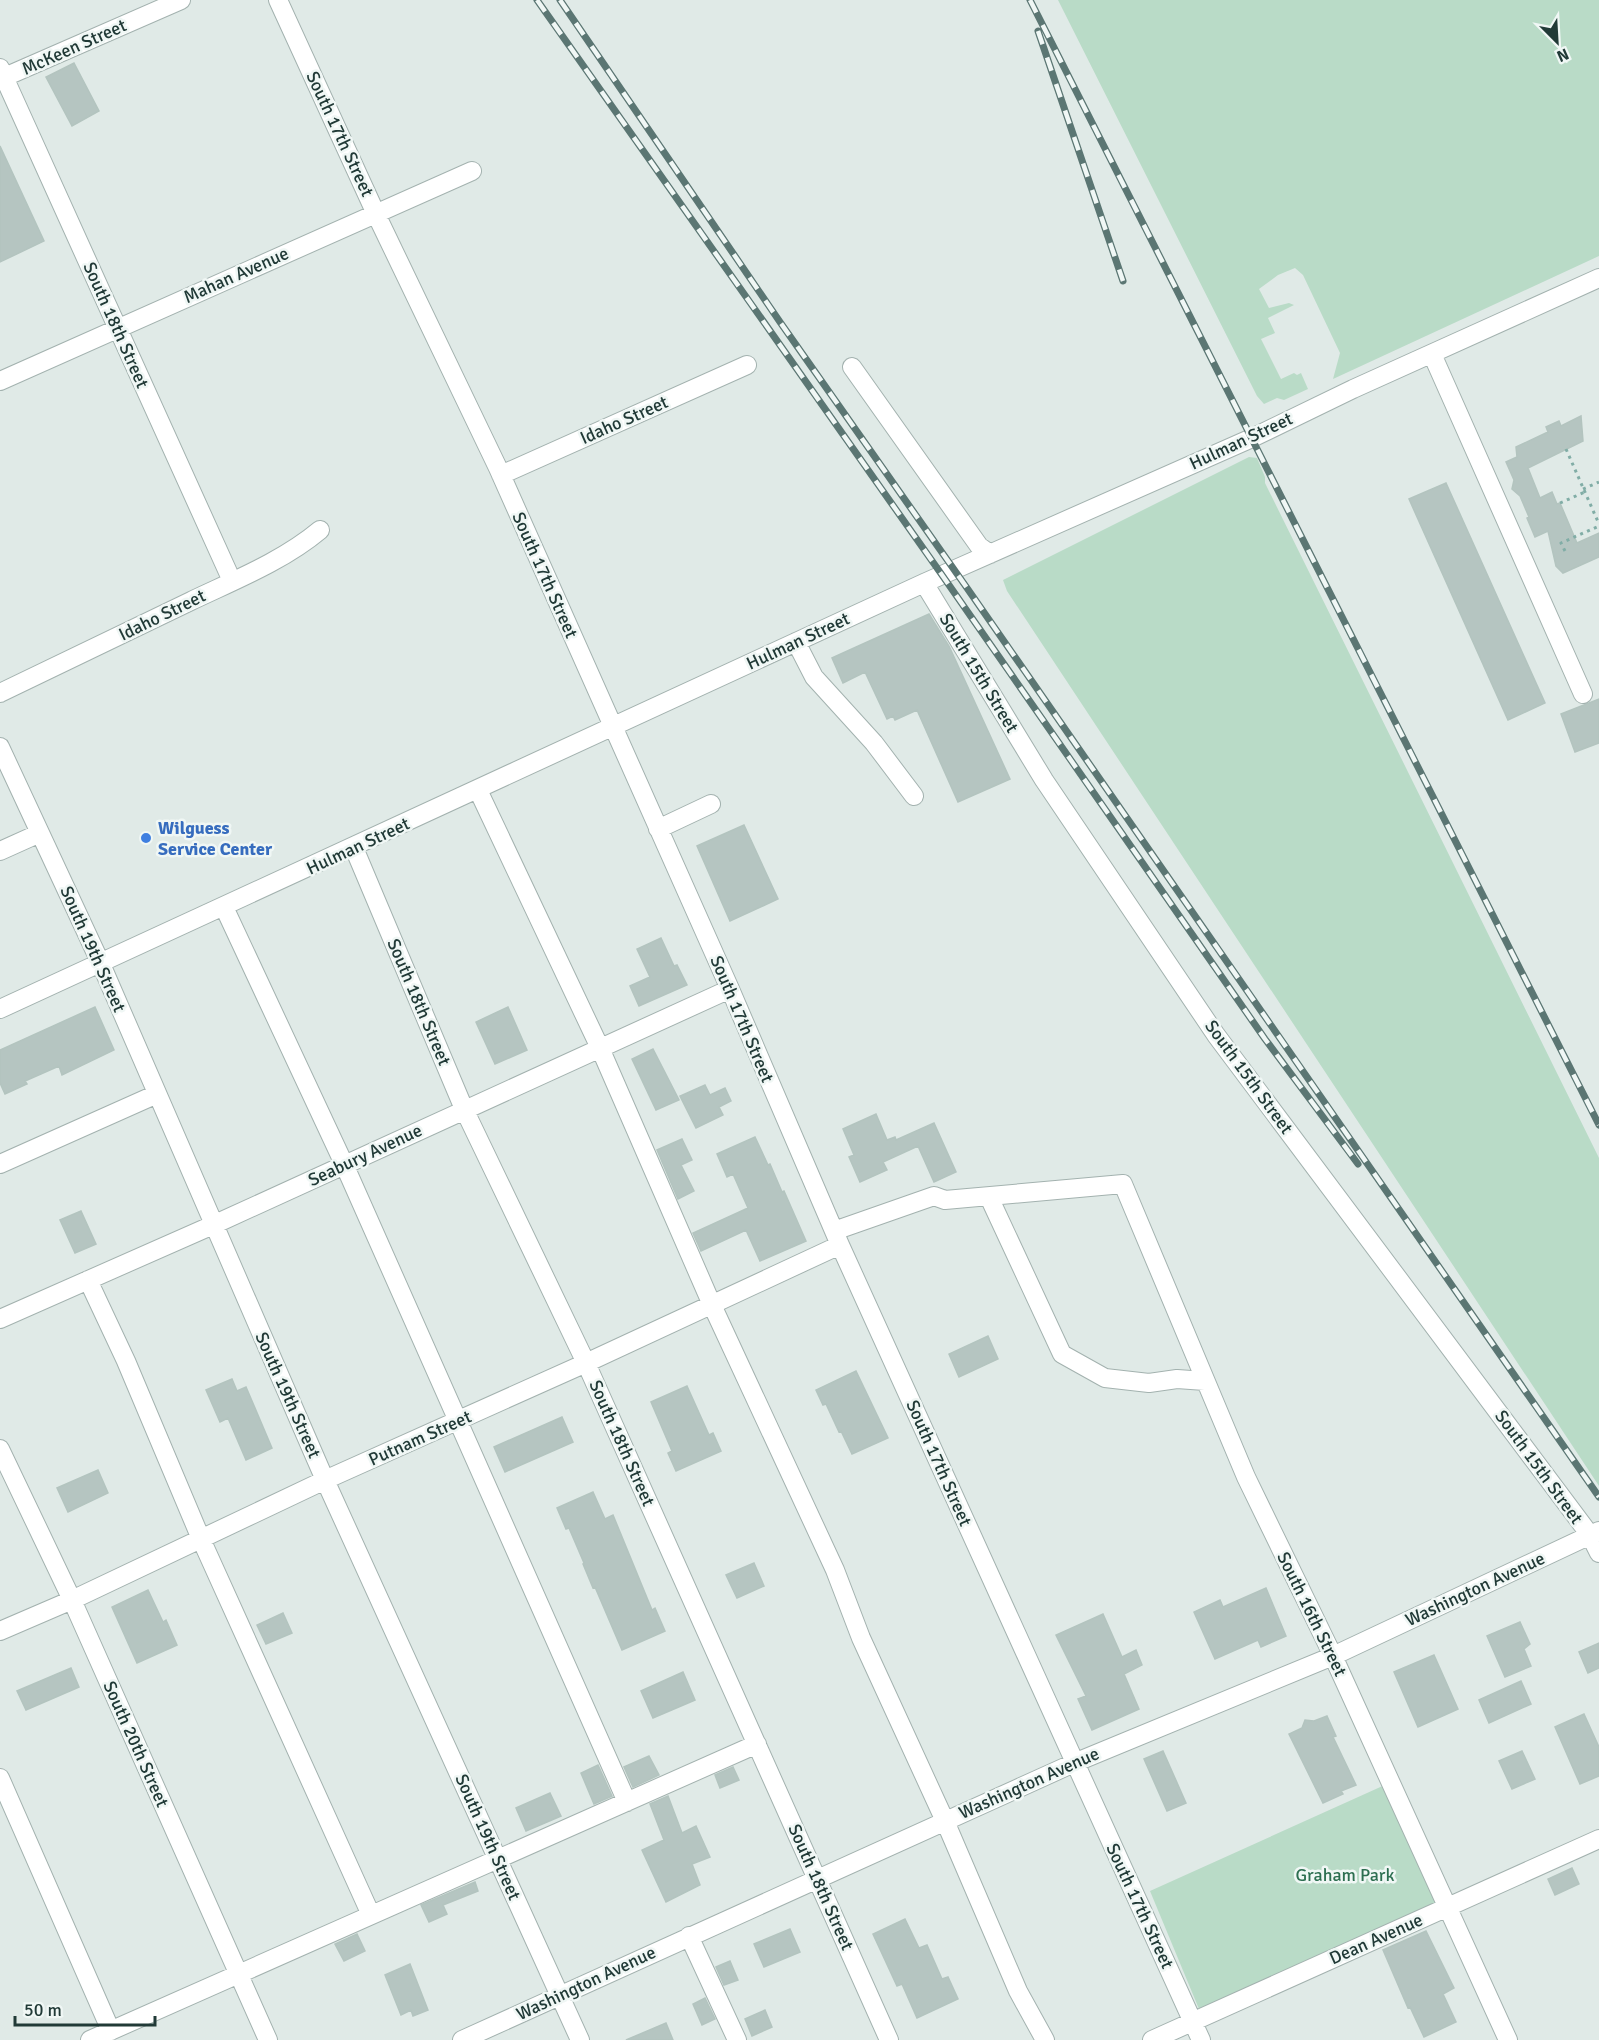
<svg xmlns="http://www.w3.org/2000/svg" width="1599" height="2040" font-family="Signika,sans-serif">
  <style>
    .green { fill: #b9dbc7 }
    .building { fill: #b5c5c1; stroke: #b3c4bf; stroke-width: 1.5 }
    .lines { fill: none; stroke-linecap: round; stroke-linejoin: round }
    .minor-casing { stroke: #a3b2af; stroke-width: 20 }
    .path { stroke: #81ada6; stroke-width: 3; stroke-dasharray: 3 4.5; stroke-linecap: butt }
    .minor { stroke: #fff; stroke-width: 18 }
    .rail-casing { stroke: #5b7673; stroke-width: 7 }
    .rail { stroke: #f0f7f5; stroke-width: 4.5; stroke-dasharray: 14; stroke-linecap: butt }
    .shop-dot { fill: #3f7fe0; stroke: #f0f7f5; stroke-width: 2 }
    .labels { text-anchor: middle; stroke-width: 5; stroke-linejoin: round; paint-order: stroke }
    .street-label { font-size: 18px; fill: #213a37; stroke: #f0f7f5 }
    .shop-label { font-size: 18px; font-weight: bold; fill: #366cbe; stroke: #f0f7f5; text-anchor: start }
    .park-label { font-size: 18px; fill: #2d6f51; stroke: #f0f7f5 }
  </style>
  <rect width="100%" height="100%" fill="#e0eae7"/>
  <!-- green -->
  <path class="green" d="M1058,0H1599V256L1333,379L1340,353L1303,275L1295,268L1278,275L1259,289L1269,308L1289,303L1294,305L1268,318L1275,333L1261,339L1281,379L1294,373L1297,375L1301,373L1308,389L1284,400L1277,398L1264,404L1257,396Z
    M1249,457L1257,458L1265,477V483L1599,1158V1486L1007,591L1003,580Z
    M1387,1784L1442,1905L1199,2009L1150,1891Z"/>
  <!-- building -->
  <path class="building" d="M74,63L99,111L72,126L46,77Z
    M0,146L44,241L0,262Z
    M1581,416L1583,441L1528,468L1540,498L1552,492L1557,504L1560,503L1577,543L1599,533V557L1563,573L1556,566L1548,531L1535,537L1527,518L1529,517L1520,496L1512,489L1514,480L1506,462L1517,457L1516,447L1548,432L1546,427L1559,421L1561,426Z
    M1446,483L1545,703L1508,720L1409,499Z
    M929,614L949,646L1010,779L958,802L917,710L895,720L893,716L887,719L865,672L843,683L832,658Z
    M1599,699V743L1575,752L1561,714Z
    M744,825L778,899L730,921L697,846Z
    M661,938L674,966L677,965L687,985L639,1006L630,986L650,977L637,949Z
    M95,1007L114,1050L62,1075L59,1066L25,1081L27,1084L5,1094L0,1083V1050Z
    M508,1007L527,1050L495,1064L476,1022Z
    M653,1049L679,1100L656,1110L632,1059Z
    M705,1085L710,1095L725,1088L731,1101L719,1107L723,1115L696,1128L680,1096Z
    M876,1114L887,1140L895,1137L896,1140L934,1123L956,1172L934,1182L918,1146L883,1162L887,1170L860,1182L849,1157L854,1155L843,1129Z
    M755,1137L768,1165L770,1164L782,1192L784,1191L806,1241L760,1261L746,1230L701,1251L693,1233L748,1208L733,1174L727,1177L717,1154Z
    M682,1139L692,1160L681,1165L694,1191L678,1199L657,1150Z
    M81,1211L96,1244L75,1253L60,1220Z
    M988,1336L998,1359L959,1377L949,1354Z
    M856,1371L888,1438L852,1454L841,1431L839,1432L826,1404L823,1405L816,1390Z
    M232,1379L237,1391L246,1387L272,1448L246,1460L228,1418L220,1422L206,1390Z
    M687,1386L709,1435L713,1433L721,1451L676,1471L668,1453L672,1451L651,1402Z
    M562,1417L573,1442L505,1472L494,1447Z
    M98,1470L108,1493L68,1512L57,1488Z
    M593,1492L605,1519L613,1515L652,1610L655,1608L665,1631L622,1650L595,1587L593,1588L583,1564L584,1563L569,1528L566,1529L557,1508Z
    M754,1563L764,1586L737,1598L726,1575Z
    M1266,1588L1286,1636L1261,1647L1258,1640L1215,1659L1194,1612L1220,1600L1223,1607Z
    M148,1590L163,1622L166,1620L177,1645L137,1663L112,1607Z
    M283,1613L292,1633L266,1644L257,1625Z
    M1103,1614L1122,1657L1136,1650L1142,1665L1124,1674L1139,1709L1092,1730L1078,1699L1086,1696L1056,1635Z
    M1520,1622L1530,1644L1524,1649L1531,1666L1505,1677L1487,1636Z
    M1599,1643V1668L1588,1673L1579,1652Z
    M1434,1655L1458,1709L1418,1727L1394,1672Z
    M71,1668L79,1687L26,1710L17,1691Z
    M683,1672L695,1700L653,1718L641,1691Z
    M1521,1681L1531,1704L1489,1723L1479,1700Z
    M1584,1714L1599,1747V1776L1580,1784L1555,1727Z
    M1327,1716L1336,1736L1333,1737L1356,1785L1341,1791L1343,1794L1323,1803L1289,1734L1302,1728L1305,1720L1314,1721Z
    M1163,1751L1186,1803L1167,1811L1144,1759Z
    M1522,1751L1535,1779L1512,1789L1499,1761Z
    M649,1756L659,1775L633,1787L624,1767Z
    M598,1765L612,1796L594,1804L581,1773Z
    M733,1767L739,1780L720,1788L715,1775Z
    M550,1793L561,1816L526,1831L516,1808Z
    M668,1796L682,1833L696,1826L710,1857L692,1864L700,1885L666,1902L642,1850L664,1840L650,1804Z
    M1572,1868L1579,1884L1555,1895L1548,1879Z
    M475,1882L478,1891L443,1905L447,1914L429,1922L421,1905Z
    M905,1919L919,1948L927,1945L942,1979L948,1977L958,1999L917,2018L902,1984L897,1986L873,1934Z
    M790,1929L800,1952L764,1967L754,1944Z
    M1426,1931L1454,1988L1443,1994L1456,2022L1424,2037L1410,2007L1408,2008L1383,1950Z
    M357,1934L365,1951L344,1961L335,1944Z
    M730,1961L738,1980L724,1985L716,1967Z
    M410,1964L428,2010L413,2016L411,2010L401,2015L385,1975Z
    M705,1998L715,2019L702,2025L693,2004Z
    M765,2010L772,2027L752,2036L745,2019Z
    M666,2023L673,2040H626Z"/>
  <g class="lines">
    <defs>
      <path id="minor" d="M278,0L376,214L498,468L730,989L840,1245L1201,2040
        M0,68L232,581
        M0,79L181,0
        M1432,354L1583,694
        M852,367L979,546L990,554
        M0,381L472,171
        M501,475L747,365
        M924,583L1044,780L1216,1035L1590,1535L1599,1553
        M796,642L814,677L874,743L914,796
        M0,693C64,662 128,631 191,601C235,580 283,561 320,530
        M0,747L101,964L325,1480L580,2040
        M478,790L600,1048L712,1305L835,1570L861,1638L945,1821L1018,1991L1045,2040
        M658,829L711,804
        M354,848L464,1109L586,1363L889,2040
        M0,851L40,833
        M224,907L344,1164L627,1802
        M0,1009L924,583L1252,438L1353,389L1599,278
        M0,1164L157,1094
        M989,1197L1062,1354L1105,1378L1149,1383L1177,1379L1205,1381
        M834,1231L934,1196L945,1200L1123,1184L1246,1477L1333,1656L1508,2040
        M88,1280L126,1361L201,1539L371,1915
        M0,1319L213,1225L730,989
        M0,1449L72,1600L268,2040
        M0,1631L72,1600L325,1480L586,1363L840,1245
        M0,1778L111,2031
        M689,1936L737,2040
        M90,2040L757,1744
        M462,2040L1074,1763L1333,1656L1599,1531
        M1152,2040L1599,1839"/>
    </defs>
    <!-- minor casing -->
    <use href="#minor" class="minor-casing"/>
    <!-- path -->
    <path class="path" d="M1566,449L1599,524
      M1583,489L1599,482
      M1560,503L1585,492
      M1565,551L1561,543L1599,526"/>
    <!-- minor -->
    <use href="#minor" class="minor"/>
    <defs>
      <path id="rail" d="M537,0L942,575L1265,1039L1358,1164
        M560,0L780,322L967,588L1599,1497
        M1030,0L1599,1125
        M1038,31L1123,281"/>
    </defs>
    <!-- rail casing -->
    <use href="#rail" class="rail-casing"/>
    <!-- rail -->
    <use href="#rail" class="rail"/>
  </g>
  <!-- markers -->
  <circle class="shop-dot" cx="146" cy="838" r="6"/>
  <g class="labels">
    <!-- street labels -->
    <g class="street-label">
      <text transform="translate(74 47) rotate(-24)" y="6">McKeen Street</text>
      <text transform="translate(340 134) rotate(65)" y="6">South 17th Street</text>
      <text transform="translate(236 275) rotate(-24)" y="6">Mahan Avenue</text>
      <text transform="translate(116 325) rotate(66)" y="6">South 18th Street</text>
      <text transform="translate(624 420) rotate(-24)" y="6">Idaho Street</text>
      <text transform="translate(1241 441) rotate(-25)" y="6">Hulman Street</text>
      <text transform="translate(545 575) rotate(66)" y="6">South 17th Street</text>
      <text transform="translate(162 615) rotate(-26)" y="6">Idaho Street</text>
      <text transform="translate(798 641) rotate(-25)" y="6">Hulman Street</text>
      <text transform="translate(979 673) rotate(59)" y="6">South 15th Street</text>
      <text transform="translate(358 846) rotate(-25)" y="6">Hulman Street</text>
      <text transform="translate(93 949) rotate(66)" y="6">South 19th Street</text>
      <text transform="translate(419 1002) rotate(67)" y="6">South 18th Street</text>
      <text transform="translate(742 1019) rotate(67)" y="6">South 17th Street</text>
      <text transform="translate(1249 1077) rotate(54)" y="6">South 15th Street</text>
      <text transform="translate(365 1155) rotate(-25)" y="6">Seabury Avenue</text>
      <text transform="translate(288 1395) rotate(66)" y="6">South 19th Street</text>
      <text transform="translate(420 1438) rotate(-24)" y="6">Putnam Street</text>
      <text transform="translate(622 1443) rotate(66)" y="6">South 18th Street</text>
      <text transform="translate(939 1463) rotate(66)" y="6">South 17th Street</text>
      <text transform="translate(1539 1467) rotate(54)" y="6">South 15th Street</text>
      <text transform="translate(1475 1589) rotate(-25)" y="6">Washington Avenue</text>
      <text transform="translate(1312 1614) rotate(64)" y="6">South 16th Street</text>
      <text transform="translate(136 1744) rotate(66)" y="6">South 20th Street</text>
      <text transform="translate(1029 1783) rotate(-24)" y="6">Washington Avenue</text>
      <text transform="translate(488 1837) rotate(66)" y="6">South 19th Street</text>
      <text transform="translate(821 1887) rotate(66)" y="6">South 18th Street</text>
      <text transform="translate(1140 1906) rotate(65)" y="6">South 17th Street</text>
      <text transform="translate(1376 1939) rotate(-24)" y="6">Dean Avenue</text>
      <text transform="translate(586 1983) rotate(-25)" y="6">Washington Avenue</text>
    </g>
    <!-- shop labels -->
    <g class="shop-label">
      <text x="158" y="834">Wilguess<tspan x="158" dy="21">Service Center</tspan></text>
    </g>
    <!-- park labels -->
    <g class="park-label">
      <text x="1345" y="1881">Graham Park</text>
    </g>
  </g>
  <!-- north arrow -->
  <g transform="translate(1557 42) rotate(156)" stroke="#f0f7f5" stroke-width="4.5" paint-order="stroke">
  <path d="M0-4.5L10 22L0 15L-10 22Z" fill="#213a37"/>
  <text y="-9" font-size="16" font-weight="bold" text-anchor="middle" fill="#213a37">N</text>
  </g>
  <!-- scale -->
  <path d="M15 2016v9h140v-9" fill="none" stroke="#213a37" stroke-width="3"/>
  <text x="24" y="2016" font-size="18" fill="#213a37" stroke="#f0f7f5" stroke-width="4.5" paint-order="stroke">50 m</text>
</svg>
